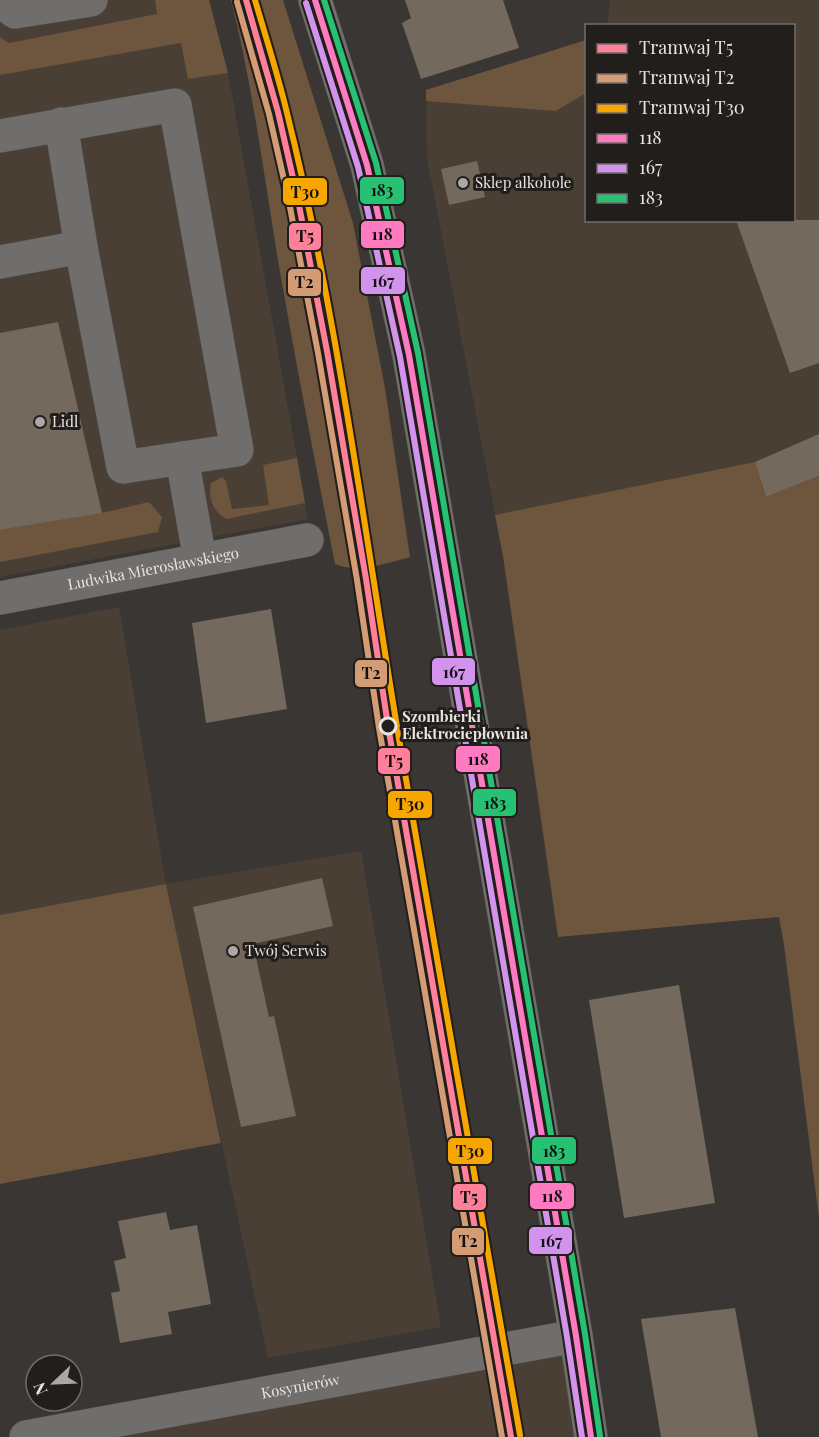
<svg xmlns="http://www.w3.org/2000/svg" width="819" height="1437" font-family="'Playfair Display',serif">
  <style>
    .built { fill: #493f35 }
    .green { fill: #6e553d }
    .building { fill: #74695d }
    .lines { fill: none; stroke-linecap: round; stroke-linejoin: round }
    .minor-casing { stroke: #55524f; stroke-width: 34 }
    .minor { stroke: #706e6c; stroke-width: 33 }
    .bus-1-casing { stroke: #211e1b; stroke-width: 10 }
    .bus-2-casing { stroke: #211e1b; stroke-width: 10 }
    .bus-3-casing { stroke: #211e1b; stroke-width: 10 }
    .bus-1 { stroke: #fe7ac1; stroke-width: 6 }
    .bus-2 { stroke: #d193ec; stroke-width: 6 }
    .bus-3 { stroke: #26c172; stroke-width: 6 }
    .tram-1-casing { stroke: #211e1b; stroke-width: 10 }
    .tram-2-casing { stroke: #211e1b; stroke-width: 10 }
    .tram-3-casing { stroke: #211e1b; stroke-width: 10 }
    .tram-1 { stroke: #ff8098; stroke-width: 6 }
    .tram-2 { stroke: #d39c74; stroke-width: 6 }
    .tram-3 { stroke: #f7a600; stroke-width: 6 }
    .poi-dot { fill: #aba7a4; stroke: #211e1b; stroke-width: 2 }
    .stop-dot { fill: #211e1b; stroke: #e8e4e1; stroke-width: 3 }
    .labels { text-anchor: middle; stroke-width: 6; stroke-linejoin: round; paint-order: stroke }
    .poi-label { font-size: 15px; fill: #e8e4e1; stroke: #211e1b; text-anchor: start }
    .street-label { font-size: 15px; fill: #e8e4e1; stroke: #211e1b }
    .stop-label { font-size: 15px; font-weight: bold; fill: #e8e4e1; stroke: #211e1b; text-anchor: start }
    .line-badge { stroke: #211e1b; stroke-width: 2 }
    .pale-badge-label { font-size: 16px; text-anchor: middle; font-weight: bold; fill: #111 }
  </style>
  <rect width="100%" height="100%" fill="#393633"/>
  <!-- built -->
  <path class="built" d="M0,0H209L228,73L308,519L0,577Z
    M610,0H819V476L766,497L503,556L427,158L426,90L586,40V220H794V26L607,25Z
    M119,607L166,884L361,851L441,1327L268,1358L166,884L0,915V630Z
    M576,1336L591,1437H23Z"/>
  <!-- green -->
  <path class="green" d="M155,0H209L228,73L188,79L181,43L0,75V37L9,43L157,14Z
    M231,0H283L353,223L385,388L410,557C388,563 356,574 335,564C316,468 298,373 281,278C265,185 254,91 231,0Z
    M586,40V93L556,111L426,101V90Z
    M297,458L305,503L226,519C212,510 208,498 211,483L222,477L226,481L232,509L269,505L263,465Z
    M755,462L766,497L819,476V1218L784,945L779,917L558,937L503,556L495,515Z
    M149,502L162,517L158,532L0,562V530L101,513Z
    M166,884L221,1143L0,1184V915Z"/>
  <!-- building -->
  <path class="building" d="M405,0H503L519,48L421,79L402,23L411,18Z
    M477,161L485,197L449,205L441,169Z
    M736,220H819V363L790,373Z
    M58,322L102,513L0,530V333Z
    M819,434V476L766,497L755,462Z
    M271,609L287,709L206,723L192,623Z
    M322,878L333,926L253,944L269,1017L274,1016L296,1116L241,1127L193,907Z
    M679,985L715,1203L624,1218L589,1000Z
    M166,1212L170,1230L197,1225L211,1304L168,1312L172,1334L120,1343L111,1293L120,1291L114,1261L126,1258L118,1221Z
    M735,1308L758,1437H661L641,1319Z"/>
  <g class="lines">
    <defs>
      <g id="minor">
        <path d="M315,0L367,165L409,355L576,1336L591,1437"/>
        <path d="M0,1L15,12L91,0"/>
        <path d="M61,124L81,247"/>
        <path d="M0,136L175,105L237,450L123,467L81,247L0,262"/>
        <path d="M182,458L200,560"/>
        <path id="s1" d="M0,598L307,540"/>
        <path id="s2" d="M26,1437L576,1336"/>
      </g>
    </defs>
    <!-- minor casing -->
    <use href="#minor" class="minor-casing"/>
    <!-- minor -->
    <use href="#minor" class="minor"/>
    <defs>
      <path id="bus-1" d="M315,0L367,165L409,355L576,1336L591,1437"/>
      <path id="bus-2" d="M306,3L358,167L400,357L567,1337L582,1437"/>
      <path id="bus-3" d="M324,0L376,163L418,353L585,1334L600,1436"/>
    </defs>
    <!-- bus-1 casing -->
    <use href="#bus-1" class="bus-1-casing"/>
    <!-- bus-2 casing -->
    <use href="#bus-2" class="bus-2-casing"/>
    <!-- bus-3 casing -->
    <use href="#bus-3" class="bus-3-casing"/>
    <!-- bus-1 -->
    <use href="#bus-1" class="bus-1"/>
    <!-- bus-2 -->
    <use href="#bus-2" class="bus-2"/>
    <!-- bus-3 -->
    <use href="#bus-3" class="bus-3"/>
    <defs>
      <path id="tram-1" d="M246,0L278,112L298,200L327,351L366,579L388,726L511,1437"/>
      <path id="tram-2" d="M237,2L269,114L289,202L318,353L357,580L379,728L502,1437"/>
      <path id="tram-3" d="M255,0C266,38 278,75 287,113C337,315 363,522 397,727C436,963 479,1199 520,1435"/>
    </defs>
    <!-- tram-1 casing -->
    <use href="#tram-1" class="tram-1-casing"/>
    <!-- tram-2 casing -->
    <use href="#tram-2" class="tram-2-casing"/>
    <!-- tram-3 casing -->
    <use href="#tram-3" class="tram-3-casing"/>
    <!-- tram-1 -->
    <use href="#tram-1" class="tram-1"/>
    <!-- tram-2 -->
    <use href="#tram-2" class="tram-2"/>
    <!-- tram-3 -->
    <use href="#tram-3" class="tram-3"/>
  </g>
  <!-- markers -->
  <g class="poi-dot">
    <circle cx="463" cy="183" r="6"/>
    <circle cx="40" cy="422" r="6"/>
    <circle cx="233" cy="951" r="6"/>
  </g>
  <circle class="stop-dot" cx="388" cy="726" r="8"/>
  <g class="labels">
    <!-- poi labels -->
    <g class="poi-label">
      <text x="475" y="188">Sklep alkohole</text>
      <text x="52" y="427">Lidl</text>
      <text x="245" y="956">Twój Serwis</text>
    </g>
    <!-- street labels -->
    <g class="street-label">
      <text dy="5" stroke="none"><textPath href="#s1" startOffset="156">Ludwika Mierosławskiego</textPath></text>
      <text dy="5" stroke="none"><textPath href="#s2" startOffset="279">Kosynierów</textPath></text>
    </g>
    <!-- stop labels -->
    <g class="stop-label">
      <text x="402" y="722">Szombierki<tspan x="402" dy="17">Elektrociepłownia</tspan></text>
    </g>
  </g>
  <g class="line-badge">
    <rect x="359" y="176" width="46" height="29" rx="6" fill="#26c172"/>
    <rect x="282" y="177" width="46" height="29" rx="6" fill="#f7a600"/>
    <rect x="360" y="220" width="45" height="29" rx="6" fill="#fe7ac1"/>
    <rect x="288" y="222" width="34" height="29" rx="6" fill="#ff8098"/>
    <rect x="360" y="266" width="46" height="29" rx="6" fill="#d193ec"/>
    <rect x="287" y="268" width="35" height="29" rx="6" fill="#d39c74"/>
    <rect x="431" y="657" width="45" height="29" rx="6" fill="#d193ec"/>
    <rect x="354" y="659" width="34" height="29" rx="6" fill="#d39c74"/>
    <rect x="455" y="745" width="46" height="28" rx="6" fill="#fe7ac1"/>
    <rect x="377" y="747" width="34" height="28" rx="6" fill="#ff8098"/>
    <rect x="472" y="788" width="45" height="29" rx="6" fill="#26c172"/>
    <rect x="387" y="790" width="46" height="29" rx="6" fill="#f7a600"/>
    <rect x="531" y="1136" width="46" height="29" rx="6" fill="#26c172"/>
    <rect x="447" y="1137" width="46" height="28" rx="6" fill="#f7a600"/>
    <rect x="529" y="1182" width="46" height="28" rx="6" fill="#fe7ac1"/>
    <rect x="452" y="1183" width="35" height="28" rx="6" fill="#ff8098"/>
    <rect x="528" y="1226" width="45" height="29" rx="6" fill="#d193ec"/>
    <rect x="451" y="1227" width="34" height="29" rx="6" fill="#d39c74"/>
  </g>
  <g class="pale-badge-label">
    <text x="382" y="196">183</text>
    <text x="305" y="198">T30</text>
    <text x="382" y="240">118</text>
    <text x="305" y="242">T5</text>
    <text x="383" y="287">167</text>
    <text x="304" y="288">T2</text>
    <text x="454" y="678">167</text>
    <text x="371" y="679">T2</text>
    <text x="478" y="765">118</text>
    <text x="394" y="767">T5</text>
    <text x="495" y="809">183</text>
    <text x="410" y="810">T30</text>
    <text x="554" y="1157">183</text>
    <text x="470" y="1157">T30</text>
    <text x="552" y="1202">118</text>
    <text x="469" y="1203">T5</text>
    <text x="551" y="1247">167</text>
    <text x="468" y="1247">T2</text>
  </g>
  <!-- legend -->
  <rect x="585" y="24" width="210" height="198" fill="#211e1b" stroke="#716d6a" stroke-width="1.5"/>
  <rect x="597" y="44" width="30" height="9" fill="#ff8098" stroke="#716d6a" stroke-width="1.5"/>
  <text x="639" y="54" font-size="18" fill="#e8e4e1">Tramwaj T5</text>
  <rect x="597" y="74" width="30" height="9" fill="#d39c74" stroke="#716d6a" stroke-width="1.5"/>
  <text x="639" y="84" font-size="18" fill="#e8e4e1">Tramwaj T2</text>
  <rect x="597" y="104" width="30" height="9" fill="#f7a600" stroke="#716d6a" stroke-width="1.5"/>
  <text x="639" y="114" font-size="18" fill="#e8e4e1">Tramwaj T30</text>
  <rect x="597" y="134" width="30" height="9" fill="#fe7ac1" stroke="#716d6a" stroke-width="1.5"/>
  <text x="639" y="144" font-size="18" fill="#e8e4e1">118</text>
  <rect x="597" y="164" width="30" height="9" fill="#d193ec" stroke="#716d6a" stroke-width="1.5"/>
  <text x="639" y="174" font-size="18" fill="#e8e4e1">167</text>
  <rect x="597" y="194" width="30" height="9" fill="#26c172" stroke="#716d6a" stroke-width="1.5"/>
  <text x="639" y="204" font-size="18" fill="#e8e4e1">183</text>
  <!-- north arrow -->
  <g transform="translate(54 1383) rotate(247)"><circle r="28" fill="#211e1b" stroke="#716d6a" stroke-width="1.5"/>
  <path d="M0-4.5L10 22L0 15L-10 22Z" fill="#aba7a4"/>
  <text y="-9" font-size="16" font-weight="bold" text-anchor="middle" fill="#e8e4e1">N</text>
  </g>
</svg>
